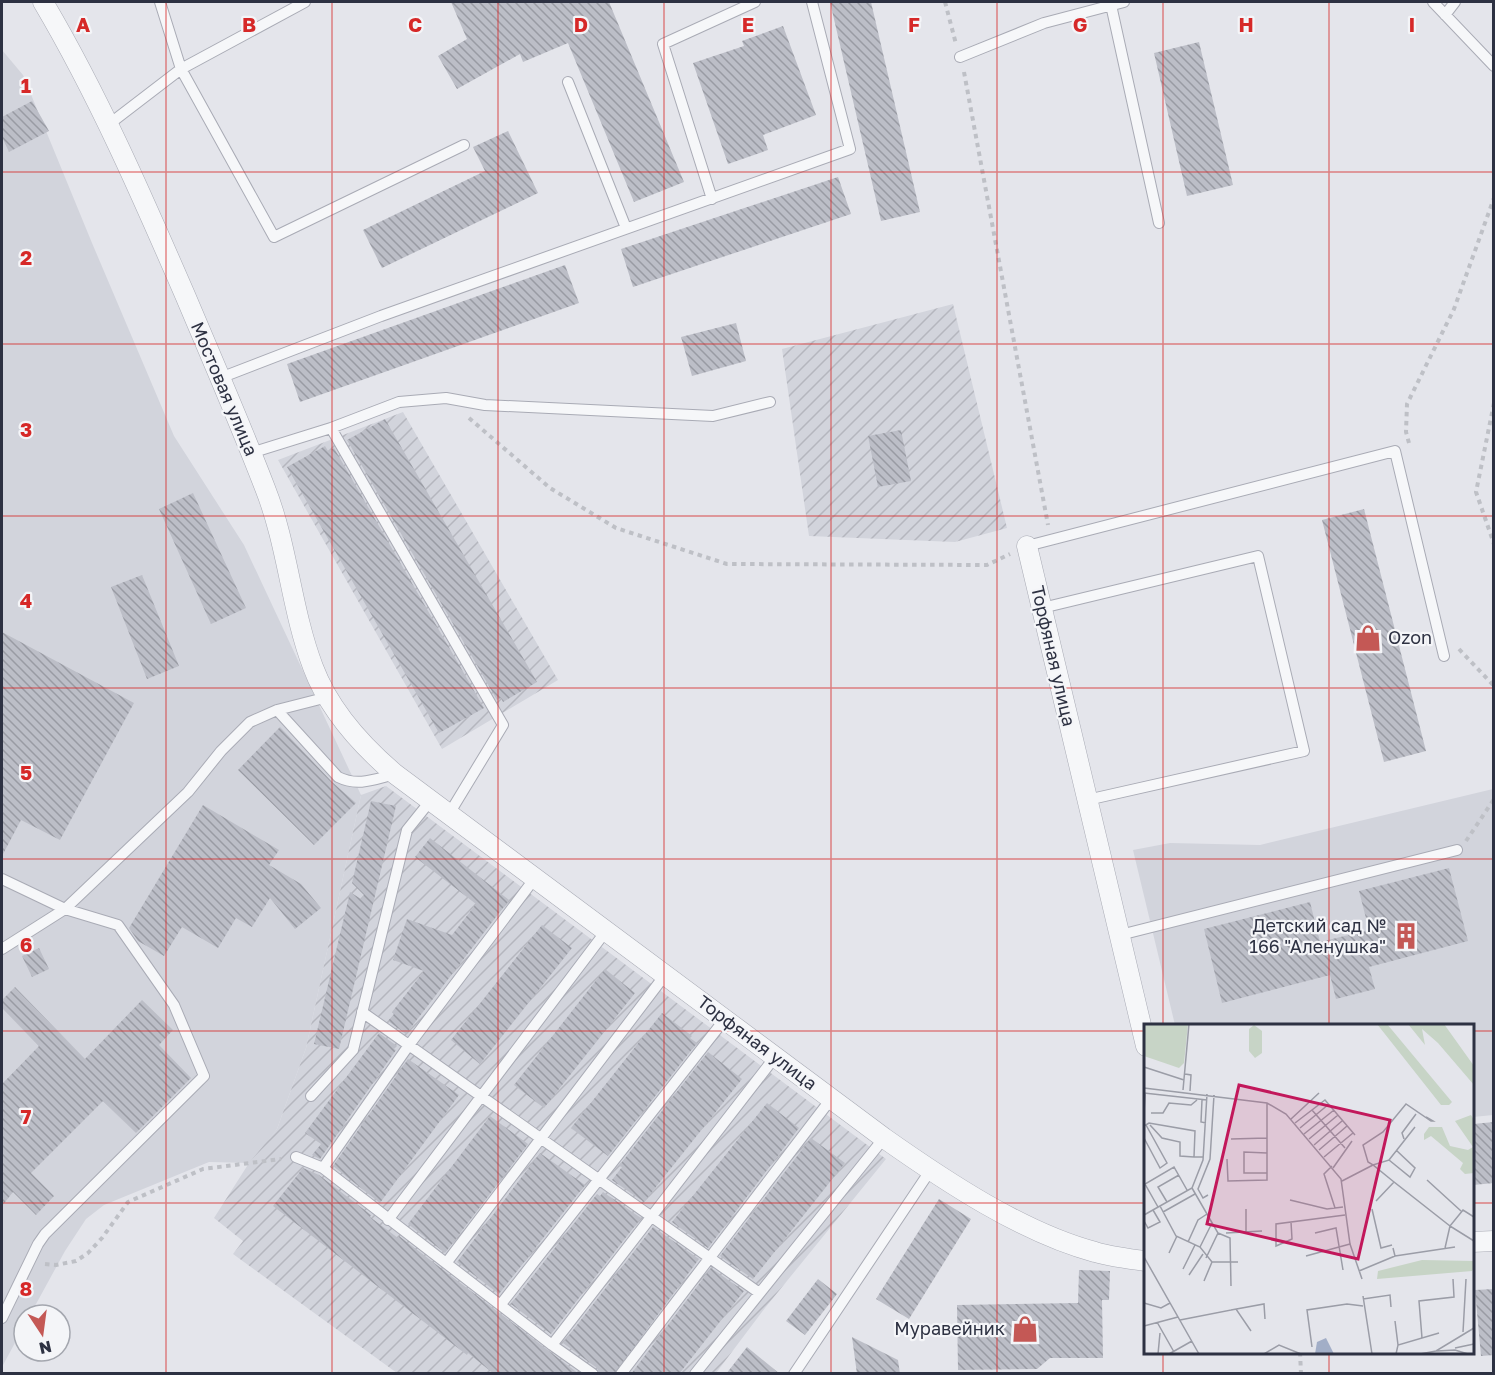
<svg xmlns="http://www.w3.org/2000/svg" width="1495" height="1375" font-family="'Golos Text',sans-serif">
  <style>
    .built { fill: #d2d4dc }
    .industrial { fill: url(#industrial-furrows) }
    .building { fill: url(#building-back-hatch) }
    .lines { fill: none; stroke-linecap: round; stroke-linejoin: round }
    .lane-casing { stroke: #a9abb5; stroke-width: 12 }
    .street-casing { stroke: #a9abb5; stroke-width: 21 }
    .path { stroke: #bec0c6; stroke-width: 4; stroke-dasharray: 4.5 4.5; stroke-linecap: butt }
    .lane { stroke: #f6f7f9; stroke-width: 10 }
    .street { stroke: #f6f7f9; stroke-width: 20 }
    .grid { fill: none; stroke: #d62828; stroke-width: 1.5; stroke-opacity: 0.55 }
    .labels { text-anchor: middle; stroke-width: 4.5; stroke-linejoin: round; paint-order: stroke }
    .street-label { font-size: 18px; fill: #2d3142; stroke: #f4f5f8 }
    .poi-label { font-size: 18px; fill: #2d3142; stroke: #f4f5f8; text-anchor: end }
    .inset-road { fill: none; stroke: #9b9da7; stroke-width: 1.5 }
    .view { fill: #c2185b; fill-opacity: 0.15; stroke: #c2185b; stroke-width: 3 }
    .inset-edge { fill: none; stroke: #2d3142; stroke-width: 3 }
    .grid-label { font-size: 20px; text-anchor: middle; font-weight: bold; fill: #d62828; stroke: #f4f5f8; stroke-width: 4.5; stroke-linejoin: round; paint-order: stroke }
  </style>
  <defs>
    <pattern id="industrial-furrows" width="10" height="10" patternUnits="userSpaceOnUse" patternTransform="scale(1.5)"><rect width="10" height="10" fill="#d2d4dc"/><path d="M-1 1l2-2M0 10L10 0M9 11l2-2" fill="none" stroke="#b5b6be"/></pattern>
    <pattern id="building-back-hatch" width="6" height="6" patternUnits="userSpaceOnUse" patternTransform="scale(1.5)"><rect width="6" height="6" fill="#bcbec7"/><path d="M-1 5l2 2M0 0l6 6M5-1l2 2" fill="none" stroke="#999ba3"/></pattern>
  </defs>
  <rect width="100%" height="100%" fill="#e4e5eb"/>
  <!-- built -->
  <path class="built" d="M2,50L23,75L92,243L174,436L244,545L361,795L306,1048L277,1129L251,1163L209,1162L104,1205L86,1219L65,1251L30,1315H24V1326L2,1367Z
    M1493,789V1115L1473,1117L1472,1026L1175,1025L1133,850L1170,843L1260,845Z"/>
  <!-- industrial -->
  <path class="industrial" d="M953,304L1007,528L955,542L809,536L782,349Z
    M403,412L558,680L442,749L278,460Z
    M386,786L886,1159L765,1308L716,1373H397L233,1254L243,1241L214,1218L249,1163L277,1129L306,1048L361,795Z"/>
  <!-- building -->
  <path class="building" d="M451,2H609L684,182L634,202L568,43L523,62L520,54L457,89L438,56L467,39Z
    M830,2H871L920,212L881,221Z
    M783,26L816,115L763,135L768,150L728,164L693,63L744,46L742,41Z
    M1199,42L1233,185L1187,196L1154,53Z
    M32,101L49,131L9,152L2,137V117Z
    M508,131L538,193L382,268L363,230L485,171L473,147Z
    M838,177L851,214L633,287L621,249Z
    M565,265L579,303L300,402L287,364Z
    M736,323L746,361L692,376L681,337Z
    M385,419L537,682L503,702L501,698L497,700L347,440Z
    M901,430L911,481L878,487L868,436Z
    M325,446L328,451L334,448L484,708L439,733L287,467Z
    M193,493L246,608L211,624L159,509Z
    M1364,509L1426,751L1384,762L1322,520Z
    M142,575L179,666L147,679L111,587Z
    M2,632L134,703L60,840L21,820L2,856Z
    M280,727L332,782L356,803L314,845L238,770Z
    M371,801L396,806L339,1049L314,1044L350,892L361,899L364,895L352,883Z
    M203,805L279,850L269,865L301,884L321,908L295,929L270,898L252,927L236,918L218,948L182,927L164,956L138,941L129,928Z
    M430,838L509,900L406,1034L388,1021L394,1014L392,1012L424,971L393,960L407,919L452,935L476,904L415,857Z
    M1449,868L1468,941L1369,967L1375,989L1336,999L1330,975L1222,1003L1204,929L1310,902L1320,942L1369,930L1359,891Z
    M542,925L572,948L480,1064L451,1040Z
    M39,948L49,969L32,977L22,956Z
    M605,969L635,993L544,1108L514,1085Z
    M15,987L85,1059L142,1000L173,1030L159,1045L191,1078L136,1133L103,1101L31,1173L54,1196L36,1215L13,1192L2,1206V1084L39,1046L2,1008V1000Z
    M662,1013L692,1036L690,1038L697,1043L608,1156L571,1128Z
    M379,1033L397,1046L394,1049L396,1050L320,1159L312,1155L321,1144L305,1133Z
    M708,1052L742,1079L644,1202L612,1180L622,1167L619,1166Z
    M408,1059L459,1095L380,1203L333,1166Z
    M767,1103L799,1128L708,1248L672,1222Z
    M490,1116L528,1144L445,1253L408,1224Z
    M1494,1122V1183L1473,1185V1124Z
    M811,1138L845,1163L753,1279L720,1256Z
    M540,1153L585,1185L499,1294L457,1262Z
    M303,1168L319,1175L371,1215L370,1217L398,1238L399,1236L579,1374H494L468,1353L467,1355L273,1206Z
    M603,1192L641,1218L551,1334L511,1304L597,1194L600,1196Z
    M939,1199L971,1219L909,1319L876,1299Z
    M653,1227L699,1259L614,1374H600L597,1368L563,1343Z
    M711,1268L744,1291L679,1374H631Z
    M1079,1270L1110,1271L1109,1300H1102L1103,1358H1050L1037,1369L958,1370L957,1305L1078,1303Z
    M818,1279L837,1294L805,1335L786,1321Z
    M1494,1289V1355L1481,1356L1475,1290Z
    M852,1337L898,1360L900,1374H857Z
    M747,1347L780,1374H726Z"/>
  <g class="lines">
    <defs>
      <path id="lane" d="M160,2L181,69L274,237L464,145
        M1433,2L1494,66
        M1111,5L1159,223
        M1445,15L1455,2
        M960,57L1044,23L1124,2
        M568,82L626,228
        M108,125L181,69L305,2
        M712,199L663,44L755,2
        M220,378L381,316L850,149L812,2
        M331,428L503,725L449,814
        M251,453L331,428L399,402L446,398L485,405L713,416L770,402
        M1027,546L1395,451L1444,656
        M1042,608L1258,556L1304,751L1087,800
        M277,710L338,777C358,787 375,779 395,774
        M2,879L65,909L188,792L221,751L250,722L277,710L328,697
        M1120,935L1457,850
        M2,949L65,909L118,925L174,1005L204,1076L45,1234L38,1244L2,1318
        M362,1012L758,1292
        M311,1096L353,1050L407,830L431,800
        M296,1157L323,1168L552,1345L593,1374
        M323,1168L409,1045L535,878
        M388,1220L606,931
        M447,1262L665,975
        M501,1304L725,1019
        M552,1345L775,1057
        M621,1374L831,1099
        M695,1374L884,1138
        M794,1374L930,1171"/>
      <path id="street" d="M43,2C98,95 142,196 185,295C212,359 240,423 265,488C288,546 291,609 313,667C329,710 361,745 395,774L884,1138C945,1181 1023,1233 1095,1252C1112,1257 1129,1259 1146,1261
        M1027,546L1146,1046
        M1472,1242L1494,1241"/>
    </defs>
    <!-- lane casing -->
    <use href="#lane" class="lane-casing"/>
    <!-- street casing -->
    <use href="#street" class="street-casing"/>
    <!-- path -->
    <path class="path" d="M945,2L956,44
      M964,72L1048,525
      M1494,403L1476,492L1494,544
      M469,418L550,488L616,528L727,564L987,565L1010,554
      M1409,443L1406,432L1407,404L1454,309L1494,198
      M1459,649L1494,686
      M1466,841L1494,799
      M45,1264L56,1265L76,1261L88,1253L102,1238L128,1202L203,1169L281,1159
      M1300,1352L1301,1374"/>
    <!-- lane -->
    <use href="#lane" class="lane"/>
    <!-- street -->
    <use href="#street" class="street"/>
  </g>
  <!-- grid -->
  <path class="grid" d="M166,2V1374M332,2V1374M498,2V1374M664,2V1374M831,2V1374M997,2V1374M1163,2V1026M1329,2V1026M2,172H1494M2,344H1494M2,516H1494M2,688H1494M2,859H1494M2,1031H1146M1472,1031H1494M2,1203H1146M1472,1203H1494M1163,1352V1374M1329,1352V1374"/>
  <!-- icons -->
  <defs>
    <symbol id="shop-bare" viewBox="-9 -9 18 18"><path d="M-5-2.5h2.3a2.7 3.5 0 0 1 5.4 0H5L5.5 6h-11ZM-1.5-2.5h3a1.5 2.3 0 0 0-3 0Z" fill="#c45855" stroke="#f4f5f8" stroke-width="2.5" paint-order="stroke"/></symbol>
    <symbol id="building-bare" viewBox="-9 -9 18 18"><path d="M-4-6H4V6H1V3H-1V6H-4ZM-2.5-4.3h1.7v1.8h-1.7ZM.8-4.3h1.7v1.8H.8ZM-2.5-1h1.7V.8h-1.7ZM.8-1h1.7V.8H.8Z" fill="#c45855" stroke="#f4f5f8" stroke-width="2.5" paint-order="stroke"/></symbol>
  </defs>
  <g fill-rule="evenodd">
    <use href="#shop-bare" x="1349" y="619" width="38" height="38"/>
    <use href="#building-bare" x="1387" y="917" width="38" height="38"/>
    <use href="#shop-bare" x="1006" y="1310" width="38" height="38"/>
  </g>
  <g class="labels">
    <!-- street labels -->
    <g class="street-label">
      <text transform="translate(224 389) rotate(67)" y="6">Мостовая улица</text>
      <text transform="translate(1053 656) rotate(77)" y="6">Торфяная улица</text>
      <text transform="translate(757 1043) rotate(37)" y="6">Торфяная улица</text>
    </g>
    <!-- poi labels -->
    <g class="poi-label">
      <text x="1388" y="644" text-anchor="start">Ozon</text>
      <text x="1386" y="932">Детский сад №<tspan x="1386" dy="21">166 "Аленушка"</tspan></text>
      <text x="1005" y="1335">Муравейник</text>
    </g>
  </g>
  <!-- overview -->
  <g transform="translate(1144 1024)">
    <rect width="330" height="330" fill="#e4e5eb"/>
    <path d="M110,1L118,7V29L111,34L105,27V5Z" fill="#c7d4c6"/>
    <path d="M233,0H243L308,78L305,81H297ZM264,0H300L330,42V61L294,19L278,5L281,21ZM327,91L330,96V149L321,150L316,145L319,139L287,112L280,116V110L285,103H298L306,122L324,126L329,123L311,97ZM278,236L330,237V244L328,247L233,255L234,247Z" fill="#c7d4c6"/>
    <path d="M0,0H44L40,39L35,44L0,32Z" fill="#c7d4c6"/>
    <path d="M182,314L190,330H171L173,318Z" fill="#a2aec7"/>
    <path class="inset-road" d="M0,43L40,56M41,50L47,51L46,67M0,64L123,79L142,90L197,155L206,220L218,255M39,66L45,0M0,69L63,76M58,76L57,98L62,99M168,86L201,124M0,89L1,70M7,89H19L25,79L47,81L53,76M147,95L175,69M151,99L181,76L211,111M6,101L18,114L36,118V132L50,133M0,102L5,99L51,107L50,133H59M156,104L185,80M160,110L190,86M0,114L16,144L23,139L2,101M87,115L123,114M165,115L194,91M260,115L258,109L272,90M170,121L198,97M175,126L203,102M252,126L271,144L266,153L245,136L229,141L224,138L219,121L239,108L262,80L287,97H289L282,93M123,129L100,128V149H123M180,133L209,109M83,135L84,157L123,156V79M245,136L271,103M188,142L180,150L191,184M189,144L208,117M283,156L317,187M198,157L229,141L250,158M48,164L74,209L62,234M64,171L59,174L54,165L66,135L70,71M146,176L183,185L199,183M232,177L250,158L306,202L319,186L330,193M23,178L14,163L35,151M16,182L32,212L56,223L68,238M14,183L1,160L30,143L43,166M228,185L237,224L248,221M19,188L51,170M0,191L48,164L59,136L63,70M0,197L4,204L16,198L9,186M147,198L148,215L132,222V200L201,191M102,208V185M74,209L86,214L87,262M82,209L118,207M171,209L192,204L199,246M44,218L54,196L63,190M56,223L68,199M301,224L306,202L330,217M25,229L33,212M162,232L206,220M251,232L311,223M0,233L55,330M39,245L51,221M215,247L251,232L249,224M45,251L59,230M60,257L68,238H94M219,272L228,330M219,275L246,271L247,283M0,279L17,284L26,279M87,286L120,280L121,295M36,296L92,285L107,307M251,297L254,321M13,298L30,328M0,302L34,293M319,308L322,255M278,314L275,277L310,273L309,255M168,323L163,286L203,280L219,282M311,324L330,320M293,327L311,326L324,330M14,330L16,309M25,330L48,317M120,330L135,321L157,330M252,330L254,321L295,309M276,330L292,327L330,304"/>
    <path class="view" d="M95,61L246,96L214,235L63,200Z"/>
    <rect width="330" height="330" class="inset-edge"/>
  </g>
  <g class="grid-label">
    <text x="83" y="32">A</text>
    <text x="249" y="32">B</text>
    <text x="415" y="32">C</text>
    <text x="581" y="32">D</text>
    <text x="748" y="32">E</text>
    <text x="914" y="32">F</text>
    <text x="1080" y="32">G</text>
    <text x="1246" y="32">H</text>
    <text x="1412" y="32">I</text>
    <text x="26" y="93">1</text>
    <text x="26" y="265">2</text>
    <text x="26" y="437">3</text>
    <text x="26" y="608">4</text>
    <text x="26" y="780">5</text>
    <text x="26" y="952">6</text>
    <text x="26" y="1124">7</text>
    <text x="26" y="1296">8</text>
  </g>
  <!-- border -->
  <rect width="1495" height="1375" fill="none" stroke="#2d3142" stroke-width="6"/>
  <!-- north arrow -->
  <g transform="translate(42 1333) rotate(167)"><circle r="28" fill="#f4f5f8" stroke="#a4a7af" stroke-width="1.5"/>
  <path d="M0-4.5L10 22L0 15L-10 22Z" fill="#c45855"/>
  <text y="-9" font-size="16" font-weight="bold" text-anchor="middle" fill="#2d3142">N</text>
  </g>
</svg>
